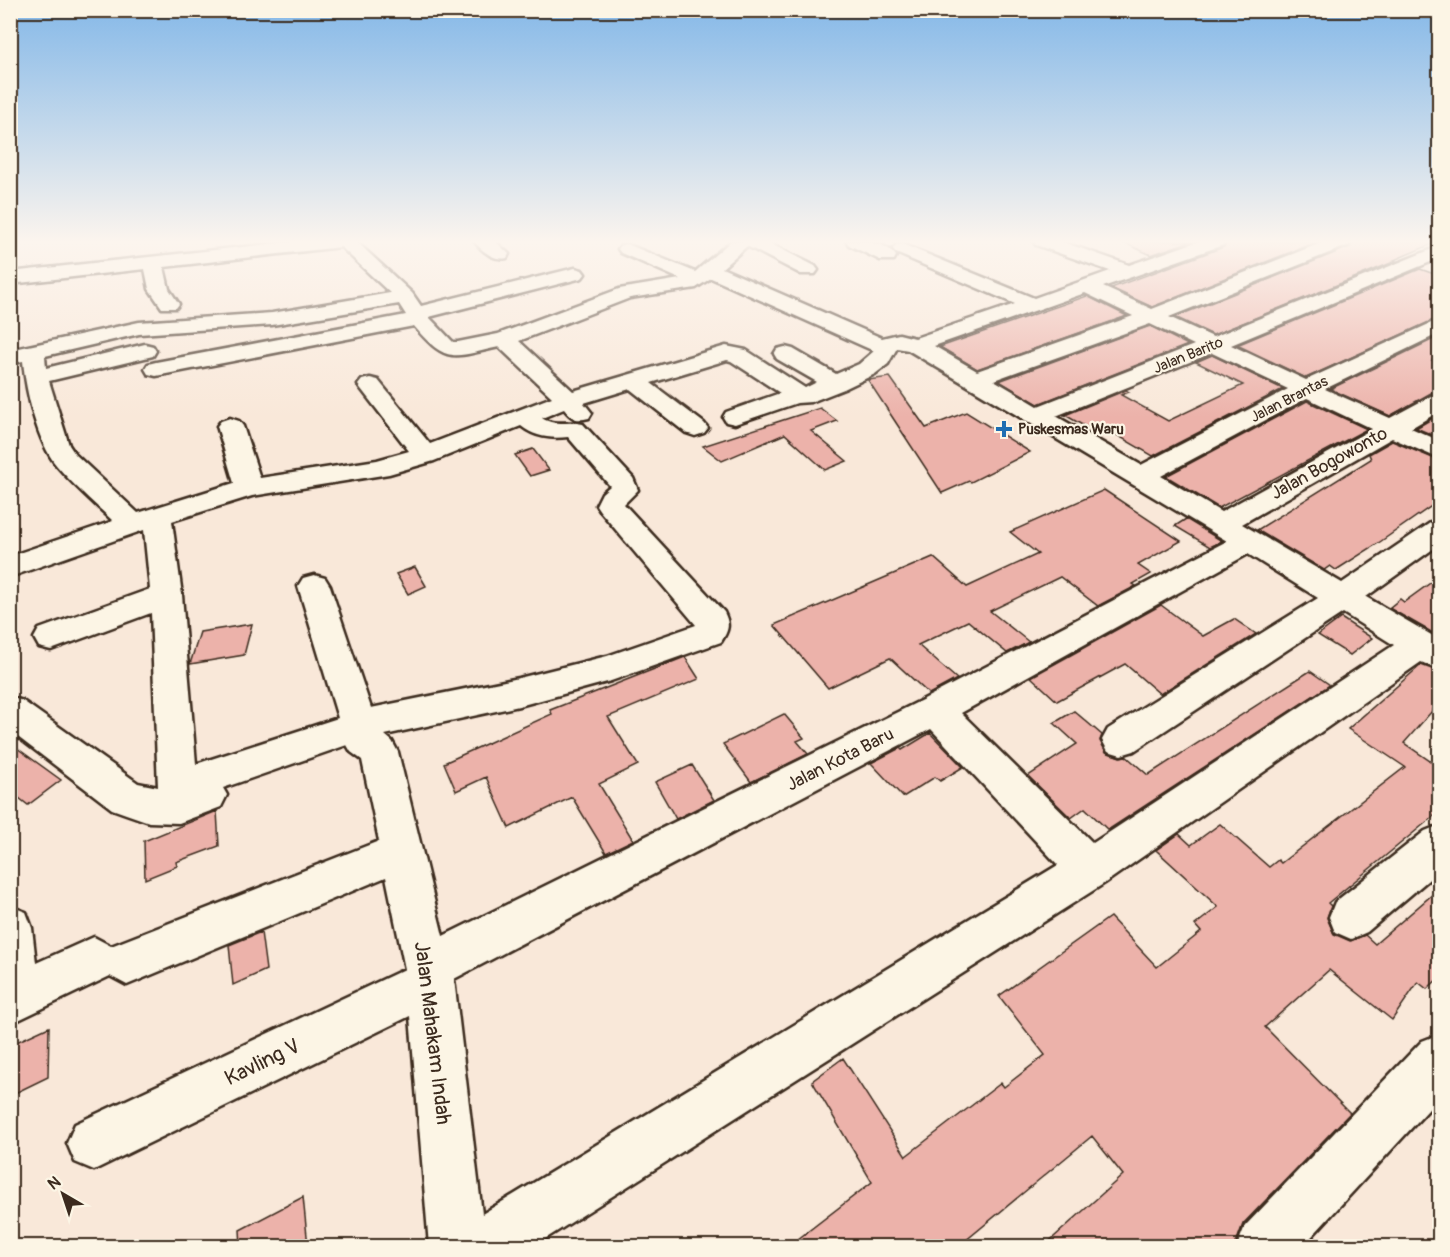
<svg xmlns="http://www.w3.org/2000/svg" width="1450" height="1257" font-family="Pangolin,sans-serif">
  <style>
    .building { fill: #ecb2aa; stroke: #3b2a1e; stroke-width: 1.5 }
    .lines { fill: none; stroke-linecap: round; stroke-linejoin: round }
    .minor-casing { stroke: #3b2a1e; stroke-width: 5 }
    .minor { fill: #fcf5e5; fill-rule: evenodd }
    .poi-dot { fill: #1f6fb2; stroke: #fcf5e5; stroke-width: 2 }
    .labels { text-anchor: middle; stroke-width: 4.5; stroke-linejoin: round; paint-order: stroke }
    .far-street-label { font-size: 15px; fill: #3b2a1e; stroke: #fcf5e5 }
    .far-poi-label { font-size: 15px; font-weight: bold; fill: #3b2a1e; stroke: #fcf5e5; text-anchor: start }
    .street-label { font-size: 18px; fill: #3b2a1e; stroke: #fcf5e5 }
    .near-street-label { font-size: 21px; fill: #3b2a1e; stroke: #fcf5e5 }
  </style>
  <rect width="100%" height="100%" fill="#f9e8d9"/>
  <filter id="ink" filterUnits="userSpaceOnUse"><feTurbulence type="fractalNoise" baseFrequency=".0167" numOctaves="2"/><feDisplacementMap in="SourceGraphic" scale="12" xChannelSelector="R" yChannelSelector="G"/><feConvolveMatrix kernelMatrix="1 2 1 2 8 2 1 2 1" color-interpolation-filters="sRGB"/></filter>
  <g filter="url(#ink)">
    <!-- building -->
    <path class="building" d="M1120,241H1191L1151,255Z
      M1228,241H1319L1152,307L1111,288L1224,247Z
      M1354,241H1439L1394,260L1396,261L1213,335L1175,317L1350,247Z
      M1420,269L1440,276V317L1306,378L1237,345Z
      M1087,296L1127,316L977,369L940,347Z
      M1150,326L1188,345L1038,404L999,381Z
      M1440,336V355L1432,360L1440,363V388L1390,416L1330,389Z
      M1212,355L1283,389L1153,456L1105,428L1096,433L1065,415L1126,390L1129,392L1121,395L1168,421L1243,385L1196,362Z
      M890,377L926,428L966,412L1030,452L971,482L969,481L942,493L868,380Z
      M1307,401L1367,429L1219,508L1166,476Z
      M820,408L837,421L811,431L847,461L825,470L785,434L722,461L703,446Z
      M1440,414V438L1416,428Z
      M1392,441L1440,461V500L1377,544L1336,570L1330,566L1324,570L1257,530L1371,459L1369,454Z
      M533,449L549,470L530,476L515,455Z
      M1104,490L1181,541L1138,565L1151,574L1133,584L1136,586L1098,606L1060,577L990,611L1029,642L1007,653L968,621L918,645L957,679L929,694L890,658L828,688L774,625L933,557L967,587L1038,554L1010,532Z
      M1186,519L1222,541L1210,547L1175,526Z
      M415,567L426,586L408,594L396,574Z
      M1440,576V637L1389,608L1400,599L1404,602Z
      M1161,605L1203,636L1234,619L1256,634L1160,694L1125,664L1057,701L1031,677Z
      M1341,618L1372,638L1350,655L1318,635Z
      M252,624L244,655L190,664L200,632Z
      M685,657L699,679L608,717L638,765L599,784L633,840L606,853L572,797L509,828L486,777L456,791L444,763L552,714L550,710Z
      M1421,665L1440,672V702L1404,743L1440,768V811L1328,903L1331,906L1327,918L1334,934L1350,941L1365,935L1375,944L1440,888V977L1427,989L1418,982L1392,1020L1329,970L1265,1027L1350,1113L1243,1224L1235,1246H1044L1123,1175L1092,1136L959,1246H789L872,1182L812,1081L843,1058L906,1156L1001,1083L1004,1087L1045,1055L999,996L1110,917L1157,967L1201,932L1195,925L1218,907L1156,850L1179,834L1191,845L1220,824L1269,867L1278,860L1281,863L1405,767L1348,729Z
      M1310,671L1330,685L1108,830L1085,808L1071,818L1028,776L1077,744L1054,723L1074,711L1102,735L1100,741L1106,752L1120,757L1126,756L1148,775Z
      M784,714L804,738L797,741L808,754L751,782L723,744Z
      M930,733L963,767L940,781L935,777L903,797L871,763L900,748L902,750Z
      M10,743L61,780L28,805L10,791Z
      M692,765L714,800L676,819L655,782Z
      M217,811L219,846L176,862L177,866L145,879L144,841Z
      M261,932L266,970L233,985L229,945Z
      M49,1027L48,1077L11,1095L12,1044Z
      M303,1197L308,1246H241L240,1230Z"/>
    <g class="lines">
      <defs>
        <path id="minor" d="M297,241H359L358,243L412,293L421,306L575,268L582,270L585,274L582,278L429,317L453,342H458L498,334L619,289L680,279L621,253L618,249L621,245L627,244L695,272L731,241H765L815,266L818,270L815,274H801L747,246L722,268L882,338L899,334L915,338L1015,304L896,253L893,249L896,245L902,244L1034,298L1110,271L1036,245L1033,241H1060L1129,265L1199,241H1226L1223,245L1103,287L1152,309L1326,241H1352L1349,245L1169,317L1213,337L1440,246V258L1231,345L1306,380L1440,319V333L1325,389L1390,418L1431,396L1440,394V411L1411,428L1440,441V459L1392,438L1242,524L1342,583L1430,523L1440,521V544L1366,597L1440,640V670L1421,662L1105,883L534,1246H429L410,1016L94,1170L75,1162L67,1143L75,1124L405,969L386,877L127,985L110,976L10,1024V906L26,912L32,928L36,963L94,937L111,946L379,841L362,760L351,752L347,745L223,788L227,795L221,807L179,823L149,822L126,814L112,809L10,731V697L23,701L138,783L158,787L151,613L51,650L39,647L34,638L39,629L150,589L144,530L10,577V556L113,521C94,503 73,485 57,466C37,442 26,392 23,361L10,364V350L139,322L272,313L390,293L341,247L164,267L169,289L179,304L176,308H162L149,289L145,269L10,284V272ZM711,278L874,351L859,364L836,374L793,349L785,347L777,349L774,354L777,359L817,382L805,388L746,350L726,346L573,391L519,341L630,298L696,288ZM1085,293L1133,316L977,371L934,346ZM399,304L406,315L156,362L148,364L145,369L148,374L156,376L414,326C447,365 453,357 499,347L552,397L430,444L378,380L370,378L362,380L358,385L409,451L377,460L260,478L243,426L239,421L230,418L221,421L217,426L234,483L138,513L75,454L69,445L49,381L153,356L156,351L153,346L145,344L46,368L45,356L139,334L272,325ZM1150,324L1194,345L1038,406L994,380ZM897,348L908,350L1227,541L922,700L443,936L398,752L392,741L385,735L519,706L611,681L721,642C729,630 730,624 724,612L624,504L638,490L633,478L583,424C568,420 555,427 542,418L564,409C572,419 576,421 589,418L592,413L584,403L630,389L686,433L695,436L704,433L708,428L704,423L651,383L727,360L731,361L780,393L726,412L723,417L726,422L735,424L797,403L811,402L844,389L875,374L888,364ZM1212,353L1288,389L1141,465L1056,416ZM1307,398L1372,429L1221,512L1161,476ZM521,426C535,437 550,439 568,437L610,486L602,493L596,505L600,511L696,625L607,656L519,678L371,708L330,586L325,578L314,575L303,578L298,586L338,718L196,764L182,595L172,521L252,496L389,474L434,461ZM1248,554L1318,598L1108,729L1102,740L1108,751L1121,755L1134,751L1343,613L1394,645L1093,843L961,713ZM931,729L1058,865L482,1214L454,979Z
          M474,241H495L509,254L507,258C494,261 482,251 474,241Z
          M846,241C863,241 885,241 896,256L894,260H880L849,245Z
          M1440,825V870L1367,932L1351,939L1335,932L1329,917L1335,902L1425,831Z
          M1440,1034V1097L1303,1246H1237L1245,1226L1422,1041Z"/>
      </defs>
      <!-- minor casing -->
      <use href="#minor" class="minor-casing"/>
      <!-- minor -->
      <use href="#minor" class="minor"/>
    </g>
  </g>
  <!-- sky -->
  <linearGradient id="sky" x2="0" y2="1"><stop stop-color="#84b8e8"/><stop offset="0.58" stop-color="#fcf5ee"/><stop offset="1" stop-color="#fcf5ee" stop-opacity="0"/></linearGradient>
  <rect width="1450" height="417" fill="url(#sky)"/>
  <!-- markers -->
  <path class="poi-dot" d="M1001 420h6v6h6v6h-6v6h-6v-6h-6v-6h6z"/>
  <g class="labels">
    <!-- far-street labels -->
    <g class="far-street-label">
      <text transform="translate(1188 355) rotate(-22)" y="5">Jalan Barito</text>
      <text transform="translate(1289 399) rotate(-27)" y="5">Jalan Brantas</text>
    </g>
    <!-- far-poi labels -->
    <g class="far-poi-label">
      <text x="1018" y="434">Puskesmas Waru</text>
    </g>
    <!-- street labels -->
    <g class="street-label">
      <text transform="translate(1329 463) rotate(-29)" y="6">Jalan Bogowonto</text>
      <text transform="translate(840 759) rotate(-27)" y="6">Jalan Kota Baru</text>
    </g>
    <!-- near-street labels -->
    <g class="near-street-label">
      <text transform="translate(433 1033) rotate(83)" y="7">Jalan Mahakam Indah</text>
      <text transform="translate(262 1062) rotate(-26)" y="7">Kavling V</text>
    </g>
  </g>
  <!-- margin -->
  <rect width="1450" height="1257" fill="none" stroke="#fcf5e5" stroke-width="36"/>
  <rect x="18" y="18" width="1414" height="1221" fill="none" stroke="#3b2a1e" stroke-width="2" filter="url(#ink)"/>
  <!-- north arrow -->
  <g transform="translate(63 1194) rotate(321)" stroke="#fcf5e5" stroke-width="4.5" paint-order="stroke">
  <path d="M0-4.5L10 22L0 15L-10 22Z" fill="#3b2a1e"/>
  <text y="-9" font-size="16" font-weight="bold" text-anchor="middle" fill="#3b2a1e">N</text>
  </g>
</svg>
